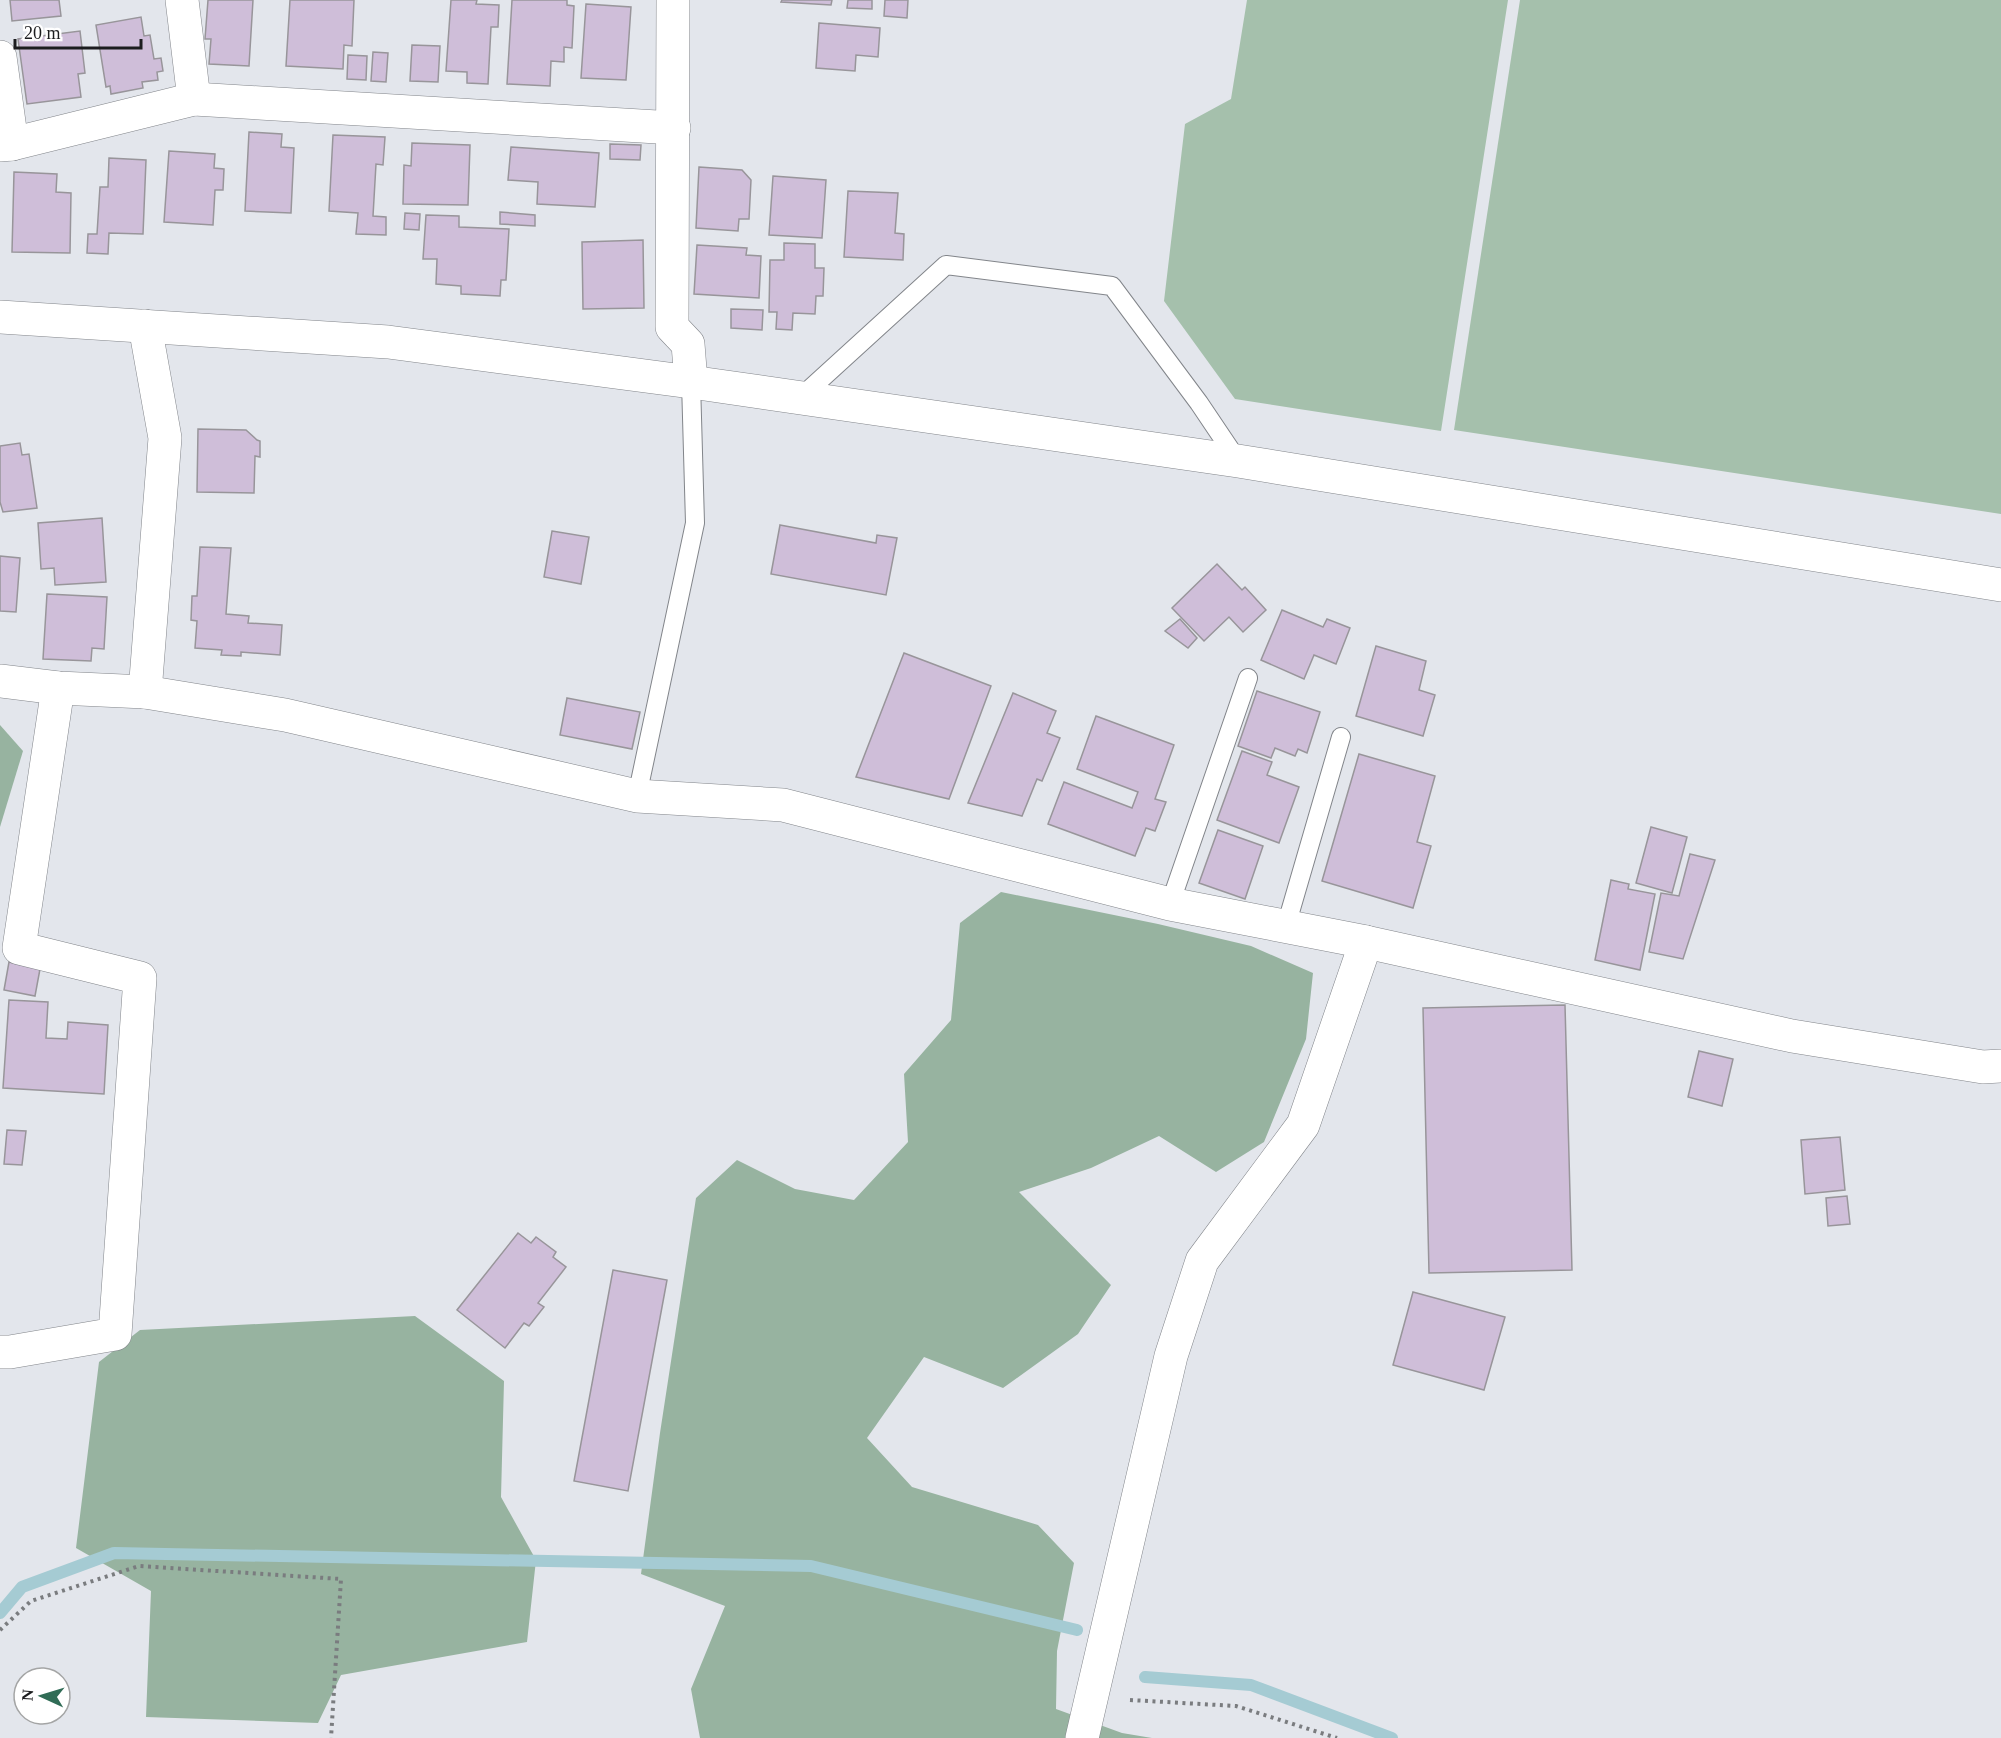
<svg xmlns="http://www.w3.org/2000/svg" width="2001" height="1738" viewBox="0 0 2001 1738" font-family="'Times New Roman',serif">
<rect width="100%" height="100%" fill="#e3e6ec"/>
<g fill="#a5c0ac">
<polygon points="1247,0 1508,0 1441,431 1235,399 1164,301 1185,124 1231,99"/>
<polygon points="1520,0 2001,0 2001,514 1454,430"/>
</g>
<g fill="#97b3a0">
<polygon points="0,725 23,751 0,827"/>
<polygon points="1001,892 1158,924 1251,946 1313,973 1306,1039 1264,1142 1216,1172 1159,1136 1091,1168 1019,1192 1111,1285 1078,1334 1003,1388 924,1357 867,1438 912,1487 1038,1525 1074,1563 1057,1651 1056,1709 1122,1733 1152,1738 700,1738 691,1689 725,1606 641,1574 660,1433 696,1198 737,1160 795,1189 854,1200 908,1142 904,1074 951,1020 960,923"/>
<polygon points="415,1316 504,1381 501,1497 536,1560 527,1642 341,1675 318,1723 146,1717 151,1591 76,1548 99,1362 140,1330"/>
</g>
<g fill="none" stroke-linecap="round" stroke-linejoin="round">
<g stroke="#a5cbd3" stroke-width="12">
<polyline points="0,1613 22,1587 114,1553 811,1566 1077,1630"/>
<polyline points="1145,1677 1251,1685 1392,1738"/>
</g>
</g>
<g fill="#cfbed9" stroke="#98959a" stroke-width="1.5">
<polygon points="10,0 59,0 61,16 12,21"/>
<polygon points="208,0 253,0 249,66 209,64 211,39 205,39"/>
<polygon points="290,0 354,0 352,46 344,45 343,69 286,66"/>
<polygon points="451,0 477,0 476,4 499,5 498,27 491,27 488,84 467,83 467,72 446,71"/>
<polygon points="512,0 567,0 567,5 574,6 572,48 564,47 564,62 551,61 550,86 507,84"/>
<polygon points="782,0 832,0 831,5 781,2"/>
<polygon points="848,0 872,0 872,9 847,8"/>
<polygon points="885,0 908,0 907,18 884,16"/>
<polygon points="586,4 631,7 626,80 581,78"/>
<polygon points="141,17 144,36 150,35 154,59 161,58 163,71 157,72 158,80 142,82 143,88 111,94 110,86 106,87 96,25"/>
<polygon points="819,23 880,28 878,57 856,55 855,71 816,68"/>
<polygon points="80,31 85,73 78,74 81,97 27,104 18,39"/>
<polygon points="412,45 440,46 438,82 410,81"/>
<polygon points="373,52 388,53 386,82 371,81"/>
<polygon points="348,55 367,56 366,80 347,79"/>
<polygon points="249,132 282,134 281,147 294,148 291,213 245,211"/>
<polygon points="333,135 385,137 383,165 376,164 373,216 386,217 386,235 356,234 358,213 329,211"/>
<polygon points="412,143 470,145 468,205 403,204 404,165 411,166"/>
<polygon points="610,144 641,145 640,160 610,159"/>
<polygon points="511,147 599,153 595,207 537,204 538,182 508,180"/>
<polygon points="169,151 215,154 214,168 224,169 223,190 215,190 213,225 164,222"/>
<polygon points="109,158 146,160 143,234 109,233 108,254 87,253 88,234 97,234 100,187 108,187"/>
<polygon points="699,167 742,170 751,180 749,219 739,219 738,231 696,228"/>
<polygon points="14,172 57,174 56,192 71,193 70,253 12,252"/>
<polygon points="773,176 826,180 822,238 769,235"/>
<polygon points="848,191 898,193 895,233 904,234 903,260 844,257"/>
<polygon points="500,212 535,215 535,226 500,224"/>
<polygon points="405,213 420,214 419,230 404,229"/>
<polygon points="426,215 459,216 459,227 509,229 506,280 501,280 500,296 461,294 461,286 436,284 437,259 423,259"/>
<polygon points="643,240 644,308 583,309 582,242"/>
<polygon points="784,243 815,244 815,268 824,268 823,296 816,296 815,314 793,313 792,330 776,329 777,312 769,312 770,260 784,260"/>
<polygon points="697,245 747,248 746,255 761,256 759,298 694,294"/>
<polygon points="731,309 763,310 762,330 731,328"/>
<polygon points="198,429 246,430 257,440 260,441 260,457 255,456 254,493 197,492"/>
<polygon points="20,443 22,455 29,454 37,508 3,512 0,502 0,446"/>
<polygon points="102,518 106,582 55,585 54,568 41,569 38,523"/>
<polygon points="780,525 876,543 877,535 897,538 886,595 771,574"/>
<polygon points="552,531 589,537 581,584 544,577"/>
<polygon points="200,547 231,548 226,614 249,616 248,623 282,625 280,655 241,652 241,656 221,655 222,650 195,648 197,621 191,620 192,596 197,596"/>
<polygon points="0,556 20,558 16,612 0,611"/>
<polygon points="1217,564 1242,590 1245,587 1266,610 1243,632 1229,617 1204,641 1172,608"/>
<polygon points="47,594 107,597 104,649 92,648 91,661 43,659"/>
<polygon points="1282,610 1323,627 1327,619 1350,628 1336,664 1314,655 1304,679 1261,660"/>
<polygon points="1180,619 1197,638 1188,648 1165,631"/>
<polygon points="1376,646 1426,661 1419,690 1435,695 1423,736 1356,716"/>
<polygon points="904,653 991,686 949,799 856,777"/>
<polygon points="1257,691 1320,712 1307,753 1298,749 1295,756 1275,748 1271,758 1238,746"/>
<polygon points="1013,693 1056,711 1047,733 1060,738 1042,781 1037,779 1022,816 968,803"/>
<polygon points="567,698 640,712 632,749 560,735"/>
<polygon points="1096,716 1174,745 1155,799 1166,802 1155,831 1146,828 1135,856 1048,824 1064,782 1132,808 1138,792 1077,769"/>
<polygon points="1242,751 1272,762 1267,775 1299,787 1279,843 1217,820"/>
<polygon points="1359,754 1435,776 1417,842 1431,846 1413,908 1322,881"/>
<polygon points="1651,827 1687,837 1672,893 1636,883"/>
<polygon points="1218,830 1263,846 1245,899 1199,883"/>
<polygon points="1690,854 1715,860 1683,959 1649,952 1661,893 1679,896"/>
<polygon points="1611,880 1629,884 1628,889 1655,894 1640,970 1595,960"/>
<polygon points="9,962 40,969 35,996 4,990"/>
<polygon points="9,1000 48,1002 46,1038 67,1039 68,1022 108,1025 104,1094 3,1088"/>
<polygon points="1565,1005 1572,1270 1429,1273 1423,1008"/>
<polygon points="1699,1051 1733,1059 1722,1106 1688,1097"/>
<polygon points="7,1130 26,1131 22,1165 4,1164"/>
<polygon points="1840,1137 1845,1190 1805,1194 1801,1140"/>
<polygon points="1847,1196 1850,1224 1828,1226 1826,1198"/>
<polygon points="518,1233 531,1243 536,1237 556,1252 553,1257 566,1267 538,1303 544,1307 529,1326 524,1323 505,1348 457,1310"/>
<polygon points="613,1270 667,1280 628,1491 574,1481"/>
<polygon points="1413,1292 1505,1317 1484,1390 1393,1365"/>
</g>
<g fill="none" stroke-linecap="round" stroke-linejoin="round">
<defs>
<g id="lane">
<polyline points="799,399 946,265 1112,286 1199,403 1238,461"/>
<polyline points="637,796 695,523 691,382"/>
<polyline points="1170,904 1248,678"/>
<polyline points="1286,926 1341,737"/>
</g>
<g id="street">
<polyline points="182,0 194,99"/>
<polyline points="673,0 672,327 688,344 691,382"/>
<polyline points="0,57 12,144"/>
<polyline points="0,145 12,144 194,99 674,128"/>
<polyline points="0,681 58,688 145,692 285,715 637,796 783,805 1170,904 1366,942 1792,1036 1983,1067 2001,1066"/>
<polyline points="145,692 165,438 145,326"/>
<polyline points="0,1352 10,1352 115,1334 140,978 19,948 58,688"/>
<polyline points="1082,1738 1171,1356 1202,1261 1303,1125 1366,942"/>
</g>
<polyline id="secondary" points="0,317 388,342 691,382 1238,461 2001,585"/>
</defs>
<use href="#lane" stroke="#82858a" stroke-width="20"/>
<use href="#street" stroke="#82858a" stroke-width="34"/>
<use href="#secondary" stroke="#82858a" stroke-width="34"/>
<g stroke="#7a7c7f" stroke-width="4" stroke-dasharray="3 4.5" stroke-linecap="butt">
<polyline points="0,1630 31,1601 139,1566 341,1579 331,1738"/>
<polyline points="1130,1700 1236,1706 1337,1738"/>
</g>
<use href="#lane" stroke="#fff" stroke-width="18"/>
<use href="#street" stroke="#fff" stroke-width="33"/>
<use href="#secondary" stroke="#fff" stroke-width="33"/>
</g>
<g transform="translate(42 1696) rotate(274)"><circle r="28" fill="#ffffff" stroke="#a4a5a5" stroke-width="1.5"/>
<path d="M0-4.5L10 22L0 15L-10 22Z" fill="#306c56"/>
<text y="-9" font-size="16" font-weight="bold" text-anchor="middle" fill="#1c1d1f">N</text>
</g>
<path d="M15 39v9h126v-9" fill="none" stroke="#1c1d1f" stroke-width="3"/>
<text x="24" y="39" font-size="18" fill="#1c1d1f" stroke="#ffffff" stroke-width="4.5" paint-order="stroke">20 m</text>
</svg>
